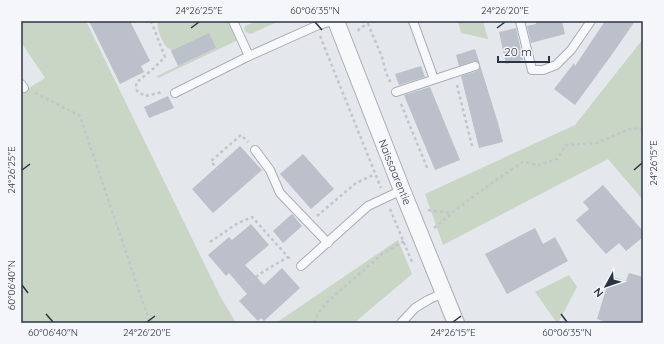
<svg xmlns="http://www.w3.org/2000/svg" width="664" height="344" viewBox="0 0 664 344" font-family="Quicksand,sans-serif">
<rect width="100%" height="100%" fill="#e4e7ec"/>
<g fill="#c9d6c5">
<polygon points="21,21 86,21 220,296 236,323 21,323 21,93 45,78 21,42"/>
<path d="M158 21H228L238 40 158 78 157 76 216 48 171 51 170 48 169 49C163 45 156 28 158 21Z"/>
<path d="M257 21H279L251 34C247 33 242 31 245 26Z"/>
<polygon points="458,21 483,21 488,39 461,33"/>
<polygon points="643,39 643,200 608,159 443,245 425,194 575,125"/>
<polygon points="398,240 412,274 354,323 276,323"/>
<polygon points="569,275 577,287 558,323 557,323 535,292"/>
</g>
<g fill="#bbc0ca">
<polygon points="89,21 130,21 150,61 141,66 144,72 120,84"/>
<polygon points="536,21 562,21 565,34 531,43 527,26 536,24"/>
<polygon points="605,21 635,21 613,53 575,105 554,89 574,63 575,66"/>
<polygon points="516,28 523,60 506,64 499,32"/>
<polygon points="209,33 216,48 178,66 171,51"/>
<polygon points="475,49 480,64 476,61 474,61 459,66 456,55"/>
<polygon points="480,65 498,123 503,142 479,148 461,76 477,71 479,69"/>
<polygon points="421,66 425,77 399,85 395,74"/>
<polygon points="430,87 460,160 435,170 404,95"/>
<polygon points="168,96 174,108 149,118 144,107"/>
<polygon points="240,146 262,170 213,213 192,189"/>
<polygon points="303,154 334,189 311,209 280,174"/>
<polygon points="603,185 643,231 643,237 626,251 619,243 606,254 576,220 589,209 583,202"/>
<polygon points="292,214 302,226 283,243 273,231"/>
<polygon points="251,224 269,245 245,265 264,285 282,268 300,288 264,321 261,318 258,321 239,301 247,294 229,273 226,276 208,255 229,237 232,240"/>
<polygon points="535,228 543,244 555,237 568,261 507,294 485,254"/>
<polygon points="629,273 643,277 643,317 641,323 608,323 597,319 610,276 626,281"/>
</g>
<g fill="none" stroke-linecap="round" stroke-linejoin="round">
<defs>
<g id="service">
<polyline points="233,21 249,56"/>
<polyline points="413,21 434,79"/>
<polyline points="520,21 532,70 543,70 556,65 571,50 591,21"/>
<polyline points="21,84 24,88"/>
<polyline points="396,92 475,66"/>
<polyline points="175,93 249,56 316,26 332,21"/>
<polyline points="255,150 270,170 280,193 328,243"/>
<polyline points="301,266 368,206 402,190"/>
<polyline points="401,323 415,308 428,300 443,293"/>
</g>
<polyline id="minor" points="336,21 402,190 456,323"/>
</defs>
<use href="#service" stroke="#a9aeb7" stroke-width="10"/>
<use href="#minor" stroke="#a9aeb7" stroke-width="18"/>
<g stroke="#c2c5cb" stroke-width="2.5" stroke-dasharray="3 3" stroke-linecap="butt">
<polyline points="151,21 165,57 154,68 136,83 137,91 145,96 163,92"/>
<polyline points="358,31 360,28 368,24 382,57 386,73 391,83"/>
<polyline points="320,36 381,188"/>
<polyline points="457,85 472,146"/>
<polyline points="35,93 80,116 150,323"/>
<polyline points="401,104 428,170"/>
<polyline points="218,170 211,161 241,135 248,142"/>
<polyline points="390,209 412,262"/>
<polyline points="428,210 451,213"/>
<polyline points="317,216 356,183 375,174"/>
<path d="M434 228C462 204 492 182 523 162L538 165 557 159 566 145 597 143 632 128 643 130"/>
<polyline points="210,242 238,223 252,217 288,257 292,260"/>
<polyline points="241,287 266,270 288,257"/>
<polyline points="314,323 316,317 326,303 382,254 406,240"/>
</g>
<use href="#service" stroke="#f7f8fa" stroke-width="8"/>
<use href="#minor" stroke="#f7f8fa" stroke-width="16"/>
</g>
<path fill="none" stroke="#2b3445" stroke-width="1.5" d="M315 22 322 30M191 28 199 22M497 28 505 22M22 170 30 164M634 170 642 163M22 285 28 293M46 314 53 322M561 314 567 322M147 322 155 316M453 322 461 316"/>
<g text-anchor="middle" stroke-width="3" stroke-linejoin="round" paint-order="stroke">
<g font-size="11" fill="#2b3445" stroke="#f4f6f9">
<text transform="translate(395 172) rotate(68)" y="4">Naissaarentie</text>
</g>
</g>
<rect width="664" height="344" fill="none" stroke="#f4f6f9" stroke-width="44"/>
<g transform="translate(606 286) rotate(230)" stroke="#f4f6f9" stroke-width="3" paint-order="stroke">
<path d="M0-3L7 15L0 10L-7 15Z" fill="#2b3445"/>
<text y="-6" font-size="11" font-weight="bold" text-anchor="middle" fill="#2b3445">N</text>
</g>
<path d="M498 56v6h51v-6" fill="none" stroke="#2b3445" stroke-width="2"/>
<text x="504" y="56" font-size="12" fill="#2b3445" stroke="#f4f6f9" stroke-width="3" paint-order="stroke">20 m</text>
<rect x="22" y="22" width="620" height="300" fill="none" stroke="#2b3445" stroke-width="1.5"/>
<g font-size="10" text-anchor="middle" fill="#2b3445">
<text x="199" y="14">24°26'25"E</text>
<text x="315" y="14">60°06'35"N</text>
<text x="505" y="14">24°26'20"E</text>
<text transform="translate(653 163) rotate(-90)" y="4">24°26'15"E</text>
<text transform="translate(11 170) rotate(-90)" y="4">24°26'25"E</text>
<text transform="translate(11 285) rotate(-90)" y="4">60°06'40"N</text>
<text x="53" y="336">60°06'40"N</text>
<text x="147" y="336">24°26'20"E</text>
<text x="453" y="336">24°26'15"E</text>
<text x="567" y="336">60°06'35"N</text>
</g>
</svg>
